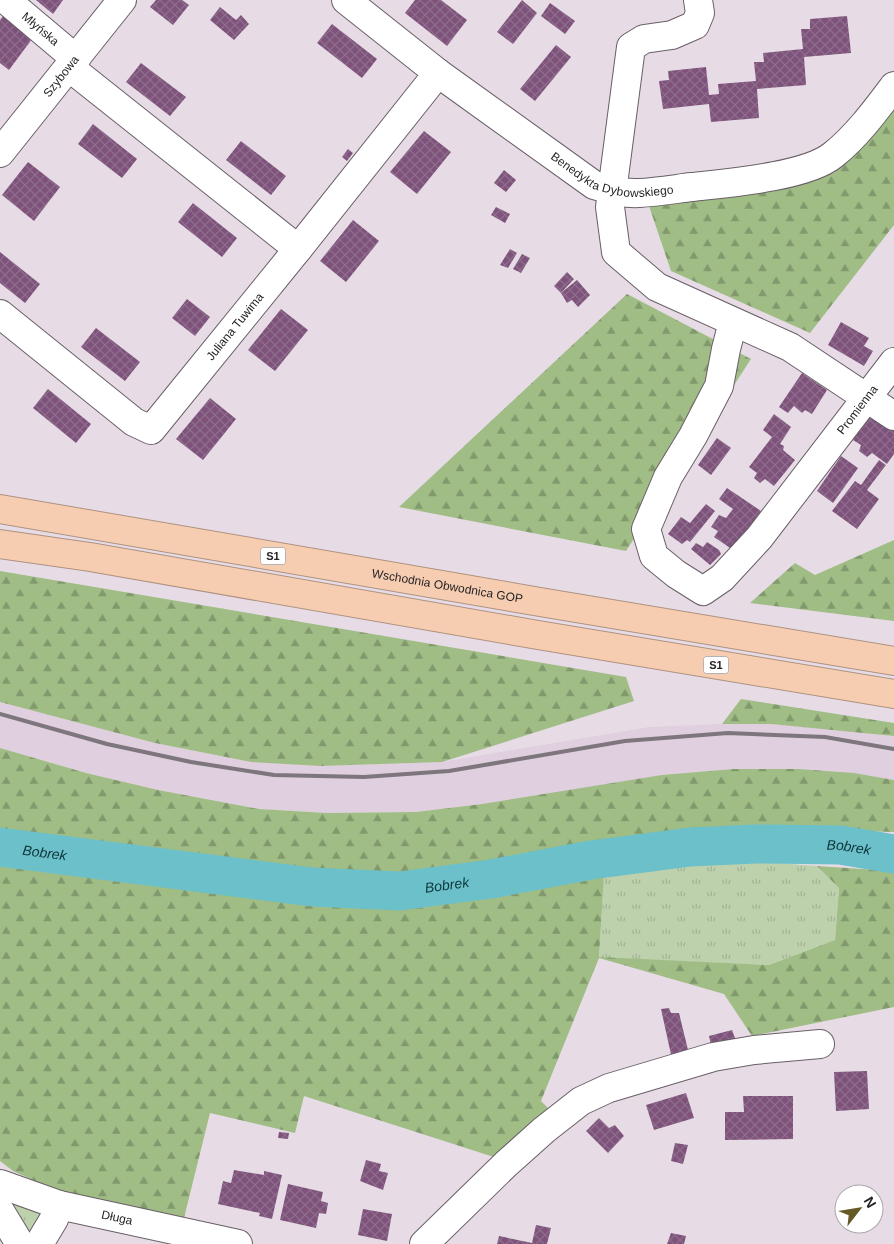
<svg xmlns="http://www.w3.org/2000/svg" width="894" height="1244" viewBox="0 0 894 1244" font-family="Arial,sans-serif">
<defs>
<pattern id="grass-tufts" width="24" height="20" patternUnits="userSpaceOnUse" patternTransform="scale(1.25)"><rect width="24" height="20" fill="#bed1ad"/><path d="M3 7l-1-3M5 7V3M7 7l1-3M15 17l-1-3M17 17v-4M19 17l1-3" fill="none" stroke="#a3b395"/></pattern>
<pattern id="forest-firs" width="22" height="20" patternUnits="userSpaceOnUse" patternTransform="scale(1.25)"><rect width="22" height="20" fill="#a0bd85"/><path d="M5 1l3.5 6h-7zM16 11l3.5 6h-7z" fill="#82996d"/></pattern>
<pattern id="building-cross-hatch" width="8" height="8" patternUnits="userSpaceOnUse" patternTransform="scale(1.25)"><rect width="8" height="8" fill="#7e527b"/><path d="M0 0l8 8M0 8l8-8" fill="none" stroke="#8e6d8c"/></pattern>
</defs>
<rect width="100%" height="100%" fill="#e7dce6"/>
<polygon fill="#e0cfde" points="0,702 155,743 251,762 320,766 442,762 649,727 722,724 771,724 820,727 894,736 894,780 854,773 482,804 416,812 327,813 259,809 158,790 86,773 0,748"/>
<g fill="url(#grass-tufts)">
<polygon points="750,861 817,866 839,887 835,940 769,965 599,958 604,875 691,862"/>
<polygon points="15,1204 46,1214 29,1237 10,1207"/>
</g>
<g fill="url(#forest-firs)">
<polygon points="894,93 894,225 810,333 671,271 649,206 834,173"/>
<polygon points="627,294 751,359 626,551 399,507"/>
<polygon points="894,540 894,621 750,603 795,563 815,575"/>
<polygon points="0,571 626,677 634,701 442,762 321,766 251,762 155,743 0,702"/>
<polygon points="741,699 894,723 894,736 771,724 722,724"/>
<polygon points="0,748 86,773 158,790 259,809 327,813 416,812 482,804 662,775 734,769 798,769 854,773 894,780 894,832 711,827 606,843 599,957 769,965 835,940 839,888 817,866 894,871 894,1007 752,1036 724,994 599,958 541,1101 551,1111 500,1159 304,1096 295,1133 210,1113 184,1218 53,1189 13,1171 0,1161"/>
</g>
<g fill="none" stroke-linecap="round" stroke-linejoin="round">
<path stroke="#6cc0ca" stroke-width="39" id="s1" d="M0 847 312 887 400 891 491 879 591 860 690 847 756 844 840 845 894 854"/>
</g>
<g fill="url(#building-cross-hatch)">
<polygon points="36,0 63,0 53,14"/>
<polygon points="156,0 182,0 189,5 173,25 150,7"/>
<polygon points="415,0 441,0 467,20 447,46 405,13"/>
<polygon points="522,0 537,13 513,44 497,32"/>
<polygon points="550,3 575,21 565,34 541,16"/>
<polygon points="220,7 236,20 241,15 249,24 234,40 210,20"/>
<polygon points="3,16 32,39 9,70 0,63 0,20"/>
<polygon points="847,16 851,53 804,57 806,85 757,89 759,118 711,122 709,104 663,109 659,81 669,80 668,71 706,67 709,95 719,94 718,84 756,81 754,62 764,62 763,53 803,49 801,29 810,29 810,19"/>
<polygon points="332,24 377,59 362,78 317,43"/>
<polygon points="556,45 571,57 535,101 520,89"/>
<polygon points="141,63 186,97 170,116 126,82"/>
<polygon points="93,124 137,159 122,178 78,144"/>
<polygon points="424,131 451,152 417,194 390,172"/>
<polygon points="241,141 286,176 271,195 226,160"/>
<polygon points="348,149 353,153 347,161 342,157"/>
<polygon points="28,162 60,187 34,221 2,195"/>
<polygon points="504,170 516,180 506,192 494,183"/>
<polygon points="193,203 237,238 222,257 178,222"/>
<polygon points="496,207 510,214 505,223 491,215"/>
<polygon points="353,220 379,241 346,282 320,261"/>
<polygon points="510,249 517,253 508,268 500,265"/>
<polygon points="0,252 40,284 25,303 0,283"/>
<polygon points="522,254 530,258 521,273 513,269"/>
<polygon points="567,272 574,279 561,293 554,286"/>
<polygon points="577,280 590,295 578,307 572,300 567,303 561,293"/>
<polygon points="187,299 210,317 195,336 172,318"/>
<polygon points="281,309 308,330 275,371 248,350"/>
<polygon points="841,322 869,338 864,346 873,351 864,366 828,345"/>
<polygon points="96,328 140,362 125,381 81,347"/>
<polygon points="802,373 827,390 812,414 805,410 802,413 794,406 788,413 779,407"/>
<polygon points="48,389 91,424 76,443 33,408"/>
<polygon points="210,398 236,419 203,460 176,439"/>
<polygon points="872,412 894,428 894,454 887,464 872,453 867,457 859,451 861,445 853,440"/>
<polygon points="774,414 791,427 780,444 784,446 783,450 795,460 774,486 765,479 760,483 754,478 757,473 749,467 772,437 763,430"/>
<polygon points="717,438 731,448 711,475 698,465"/>
<polygon points="841,456 858,468 833,503 817,491"/>
<polygon points="879,460 886,465 867,490 879,499 857,529 832,511 855,481 861,485"/>
<polygon points="727,488 761,511 733,550 714,537 718,531 711,527 719,515 726,518 733,509 719,499"/>
<polygon points="706,504 715,511 690,542 687,540 682,544 668,534 681,517 690,523"/>
<polygon points="707,542 719,550 721,554 710,565 691,549 696,543 703,547"/>
<polygon points="669,1008 671,1013 679,1013 689,1054 672,1059 661,1009"/>
<polygon points="732,1030 737,1043 712,1050 709,1036"/>
<polygon points="867,1071 869,1109 836,1111 834,1072"/>
<polygon points="686,1093 694,1118 654,1130 646,1105"/>
<polygon points="743,1096 793,1096 793,1139 725,1140 725,1112 744,1112"/>
<polygon points="599,1118 609,1128 615,1125 624,1136 608,1153 586,1131"/>
<polygon points="279,1132 289,1133 288,1139 278,1138"/>
<polygon points="675,1143 688,1145 683,1164 671,1161"/>
<polygon points="366,1160 381,1164 379,1171 388,1173 383,1190 360,1181"/>
<polygon points="234,1170 264,1175 264,1171 282,1175 272,1219 259,1216 260,1213 218,1204 223,1181 231,1183"/>
<polygon points="288,1184 323,1192 321,1201 328,1203 326,1214 319,1213 316,1228 280,1220"/>
<polygon points="363,1209 392,1214 387,1241 358,1235"/>
<polygon points="536,1225 551,1228 547,1244 497,1244 499,1236 532,1243"/>
<polygon points="671,1233 686,1236 684,1244 667,1244"/>
</g>
<g fill="none" stroke-linecap="round" stroke-linejoin="round">
<defs>
<g id="minor">
<path id="s2" d="M6 0 76 59"/>
<path id="s3" d="M346 0 438 73 594 185C608 189 624 194 639 193 657 192 675 189 692 187 727 183 806 177 833 155 856 137 876 110 894 86"/>
<polyline points="698,0 700,13 695,25 672,35 644,39 631,47 610,207 616,252 657,287 790,347 894,416"/>
<polyline points="69,67 298,249"/>
<path id="s4" d="M0 153 122 0"/>
<path id="s5" d="M0 314 134 422 151 430 298 249 438 73"/>
<path id="s6" d="M733 322 726 349 719 386 693 436 668 477 646 529 654 556 676 574 703 591 722 578 759 538 894 362"/>
<path id="s7" d="M0 1184 59 1205 238 1244"/>
<polyline points="0,1211 20,1244"/>
<polyline points="39,1244 54,1219 59,1205"/>
<polyline points="424,1244 506,1164 544,1130 581,1101 609,1088 713,1057 754,1050 820,1044"/>
</g>
<g id="highway">
<path id="s8" d="M0 509 546 603 894 661"/>
<polyline points="0,544 90,557 538,635 894,694"/>
</g>
</defs>
<use href="#minor" stroke="#695f68" stroke-width="30"/>
<use href="#highway" stroke="#ae9280" stroke-width="30"/>
<use href="#minor" stroke="#fff" stroke-width="28"/>
<use href="#highway" stroke="#f6cdb0" stroke-width="28"/>
<polyline stroke="#7d767d" stroke-width="4" points="0,714 107,744 191,762 274,775 364,777 449,771 625,741 728,733 825,737 894,749"/>
</g>
<g text-anchor="middle" stroke-width="5" stroke-linejoin="round" paint-order="stroke">
<g fill="#fff" stroke="#686568" stroke-width="1">
<rect x="260.5" y="547.5" width="25" height="17" rx="4"/>
<rect x="703.5" y="656.5" width="25" height="17" rx="4"/>
</g>
<g font-size="11" font-weight="bold" fill="#272327">
<text x="273" y="560">S1</text>
<text x="716" y="669">S1</text>
</g>
<g font-size="12" fill="#272327" stroke="#fff">
<text dy="4" stroke="none"><textPath href="#s2" startOffset="45">Młyńska</textPath></text>
<text dy="4" stroke="none"><textPath href="#s4" startOffset="98">Szybowa</textPath></text>
<text dy="4" stroke="none"><textPath href="#s3" startOffset="324">Benedykta Dybowskiego</textPath></text>
<text dy="4" stroke="none"><textPath href="#s5" startOffset="324">Juliana Tuwima</textPath></text>
<text dy="4" stroke="none"><textPath href="#s6" startOffset="554">Promienna</textPath></text>
<text dy="4" stroke="none"><textPath href="#s8" startOffset="454">Wschodnia Obwodnica GOP</textPath></text>
<text dy="4" stroke="none"><textPath href="#s7" startOffset="122">Długa</textPath></text>
</g>
<g font-size="14" font-style="italic" fill="#0c363a" stroke="#fff">
<text dy="5" stroke="none"><textPath href="#s1" startOffset="855">Bobrek</textPath></text>
<text dy="5" stroke="none"><textPath href="#s1" startOffset="45">Bobrek</textPath></text>
<text dy="5" stroke="none"><textPath href="#s1" startOffset="450">Bobrek</textPath></text>
</g>
</g>
<g transform="translate(859 1209) rotate(59)"><circle r="24" fill="#ffffff" stroke="#a9a7a9"/>
<path d="M0-4L9 19L0 12L-9 19Z" fill="#655926"/>
<text y="-8" font-size="14" font-weight="bold" text-anchor="middle" fill="#272327">N</text>
</g>
</svg>
